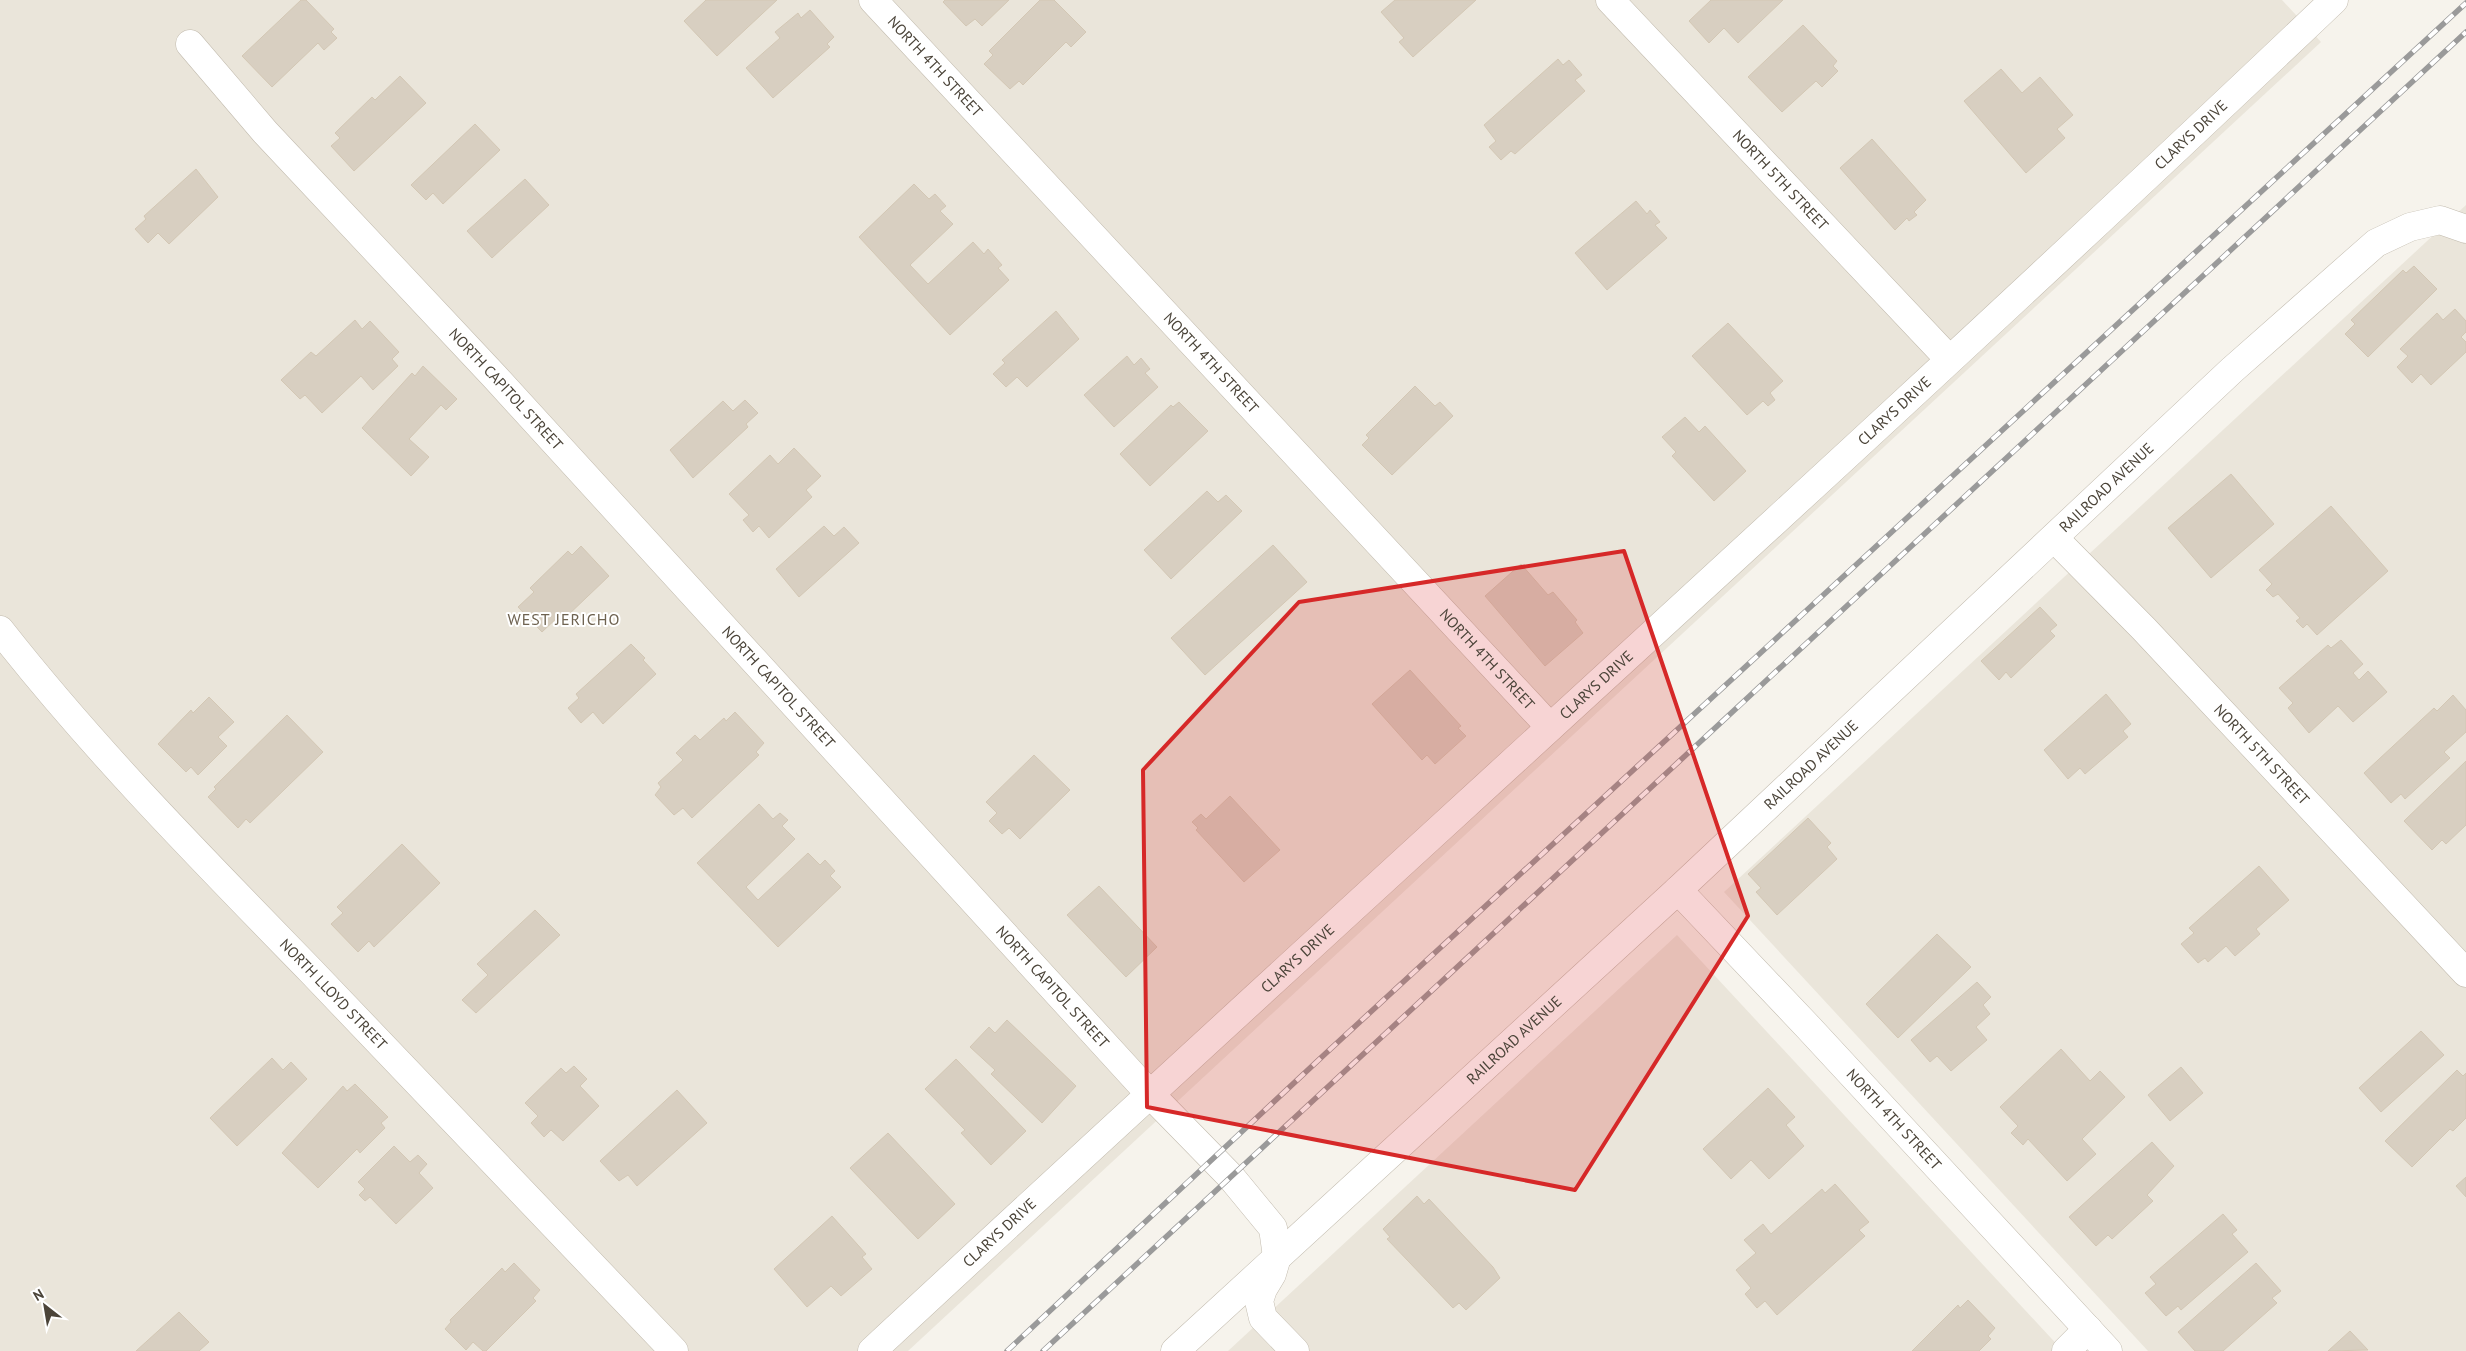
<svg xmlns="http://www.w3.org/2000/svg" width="2466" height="1351" viewBox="0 0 2466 1351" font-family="'PT Sans',sans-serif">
<rect width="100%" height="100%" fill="#f6f3ec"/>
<g fill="#eae5da">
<polygon points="0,0 2282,0 2321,42 908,1351 0,1351"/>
<polygon points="2466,205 2466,1351 2148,1351 1724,892"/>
<polygon points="1677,935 2063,1351 1228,1351"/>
</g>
<g fill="#d8cfc1" stroke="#d3c7b4">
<polygon points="301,0 306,0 334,29 331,32 337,38 324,50 318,43 272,87 242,56"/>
<polygon points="706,0 777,0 717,56 684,21"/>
<polygon points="945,0 1009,0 982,26 975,19 966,26 943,2"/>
<polygon points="1040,0 1054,0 1086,32 1071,47 1066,42 1023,85 1019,81 1010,89 984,64 993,55 989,51"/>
<polygon points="1395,0 1476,0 1413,57 1399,42 1404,38 1381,12"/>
<polygon points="1711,0 1783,0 1738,43 1724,28 1709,43 1689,21"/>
<polygon points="810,10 834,37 827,44 830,47 773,98 746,68 780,38 775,32 798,13 801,18"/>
<polygon points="1803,25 1837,61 1833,66 1838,71 1822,87 1816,81 1782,112 1748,77"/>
<polygon points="1558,59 1563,65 1569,60 1582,75 1575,80 1585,91 1515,154 1511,151 1501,160 1489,147 1496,141 1484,125"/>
<polygon points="2001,69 2022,93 2040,77 2073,115 2057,129 2065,138 2026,173 1964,101"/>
<polygon points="400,76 426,103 354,171 331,146 340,138 335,133 372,97 375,100"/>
<polygon points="475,124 500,150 443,204 433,193 426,200 411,185"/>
<polygon points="1872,139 1926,200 1914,212 1917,215 1909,221 1907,218 1895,230 1840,168"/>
<polygon points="196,169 218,197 169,244 158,233 148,243 135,229 146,219 144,216"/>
<polygon points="525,179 549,205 492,258 467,231"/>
<polygon points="914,184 929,199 935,194 946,206 940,211 953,224 910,265 928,284 973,242 984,254 988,249 1002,265 998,268 1009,280 950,335 859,237"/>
<polygon points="1636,201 1647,214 1650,210 1660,222 1655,225 1667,238 1607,290 1575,253"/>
<polygon points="2414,266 2437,289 2368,357 2345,334 2355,324 2351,320 2403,270 2406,273"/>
<polygon points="2455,309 2466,321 2466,332 2461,337 2466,342 2466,352 2431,385 2421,374 2412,383 2397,367 2408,356 2400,349 2437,313 2443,320"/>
<polygon points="1056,311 1079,339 1027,387 1017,377 1006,387 993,374 1005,363 1002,360"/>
<polygon points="355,320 362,329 370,321 399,352 392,359 398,366 373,390 361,376 322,413 305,395 300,399 281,380 311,352 316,356"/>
<polygon points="1728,323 1783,381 1770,393 1775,400 1768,406 1763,401 1747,415 1692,356"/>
<polygon points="1127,356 1134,365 1141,358 1150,369 1145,373 1158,387 1114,427 1084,395"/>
<polygon points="423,366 457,399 446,410 441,405 409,439 429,457 411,476 362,428 412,373 415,376"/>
<polygon points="1415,386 1435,406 1440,402 1453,416 1392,475 1362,445 1369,438 1366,435"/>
<polygon points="745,400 758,413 746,424 748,427 693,478 670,450 723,401 733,411"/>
<polygon points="1179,402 1208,431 1150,486 1120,454 1171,405 1173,407"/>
<polygon points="1685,417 1699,432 1705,426 1746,471 1714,501 1672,456 1676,452 1662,437"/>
<polygon points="794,448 821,476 806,490 812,497 769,538 759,526 753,532 743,520 749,515 729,494 770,455 778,464"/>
<polygon points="2231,474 2274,524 2211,578 2168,528"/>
<polygon points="1207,491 1218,502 1226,495 1242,511 1171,579 1144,550"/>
<polygon points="2331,506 2388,571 2317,635 2307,624 2303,628 2296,621 2300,618 2278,594 2273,597 2266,590 2272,584 2259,570"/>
<polygon points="824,526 834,536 844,527 859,543 799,597 776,569"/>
<polygon points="1273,545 1307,582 1205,675 1171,638"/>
<polygon points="581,546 609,576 565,618 561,614 542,632 518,607 534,592 530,588 568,551 572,555"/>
<polygon points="1521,564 1548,595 1553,592 1577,620 1575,622 1583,633 1545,666 1485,596"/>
<polygon points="2040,607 2057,625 2050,631 2055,636 2011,678 2006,672 1999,680 1981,661"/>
<polygon points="2341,640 2363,664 2353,673 2359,680 2368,671 2387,692 2353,722 2338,706 2309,733 2288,708 2293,703 2279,688 2328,645 2331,648"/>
<polygon points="631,644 645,658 643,660 656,674 603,724 593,712 581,723 568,708 579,698 576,694"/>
<polygon points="1410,670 1461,726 1458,728 1466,736 1435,764 1427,755 1422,760 1372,704"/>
<polygon points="2106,694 2131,724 2123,731 2128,737 2085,774 2080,768 2068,779 2044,750"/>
<polygon points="2453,695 2466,710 2466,732 2444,752 2450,758 2405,799 2401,794 2391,803 2364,773 2434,708 2437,711"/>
<polygon points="209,697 234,722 218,737 227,746 198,775 191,767 186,772 158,744 191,710 193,713"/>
<polygon points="735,712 764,743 756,752 759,755 692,818 683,808 674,815 655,795 661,787 658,783 683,760 676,753 695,735 700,740 724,718 726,721"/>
<polygon points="287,715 323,752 250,823 246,819 238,828 208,797 216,789 214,787"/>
<polygon points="1034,755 1070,790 1020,839 1009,828 1002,834 989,821 997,813 986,802"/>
<polygon points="2466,761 2466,825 2446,844 2442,840 2432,850 2404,821"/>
<polygon points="1230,796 1280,850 1244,882 1196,830 1198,828 1192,822 1201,814 1206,819"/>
<polygon points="759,804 773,819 780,813 788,820 782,826 795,839 746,887 758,900 808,853 820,865 825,860 835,871 830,876 841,887 778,947 697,863"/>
<polygon points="1808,818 1831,843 1827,847 1837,859 1777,915 1756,892 1761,888 1748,874"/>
<polygon points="402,844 440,883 374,947 369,941 358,952 331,924 343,913 337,907"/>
<polygon points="2259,866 2289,900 2256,929 2260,934 2235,956 2226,946 2208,962 2205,958 2198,963 2181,944 2194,933 2189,928"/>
<polygon points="1099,886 1157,947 1126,977 1067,915"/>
<polygon points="535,910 560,935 476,1013 462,1000 488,975 477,964"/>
<polygon points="1937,934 1971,967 1898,1038 1866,1004"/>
<polygon points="1977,982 1991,997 1983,1005 1990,1014 1976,1027 1987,1040 1951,1071 1937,1056 1930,1062 1911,1040"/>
<polygon points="1007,1020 1076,1086 1042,1123 991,1074 995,1070 970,1047 989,1027 995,1033"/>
<polygon points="2421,1031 2444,1055 2381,1112 2359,1088"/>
<polygon points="2061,1049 2090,1081 2100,1071 2125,1097 2082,1139 2096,1154 2067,1181 2028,1139 2023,1145 2011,1133 2018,1126 2000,1107"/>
<polygon points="272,1058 283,1070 291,1062 307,1079 237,1146 210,1118"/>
<polygon points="956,1059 1026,1131 991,1165 961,1133 965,1130 925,1089"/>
<polygon points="574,1066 587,1079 580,1086 599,1106 563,1141 551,1130 544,1137 531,1123 538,1116 525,1103 561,1068 566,1073"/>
<polygon points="2181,1067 2203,1093 2170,1121 2148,1095"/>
<polygon points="2457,1070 2463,1076 2466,1073 2466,1118 2453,1131 2450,1129 2412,1167 2385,1141"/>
<polygon points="355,1084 388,1117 381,1123 385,1128 360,1153 357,1149 318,1188 282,1153 343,1086 347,1091"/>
<polygon points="1768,1088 1795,1117 1786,1125 1804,1146 1769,1179 1751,1160 1731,1179 1703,1149"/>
<polygon points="677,1090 707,1123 637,1186 628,1175 619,1181 600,1161"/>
<polygon points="888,1133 955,1204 918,1239 850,1168"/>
<polygon points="2152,1142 2174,1166 2147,1195 2153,1201 2112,1239 2108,1235 2096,1246 2069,1217"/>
<polygon points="394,1146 410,1162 418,1155 427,1164 419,1173 433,1188 396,1224 370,1197 365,1201 359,1195 365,1189 358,1182"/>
<polygon points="2466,1177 2466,1197 2456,1186"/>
<polygon points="1835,1184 1869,1222 1859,1230 1865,1236 1777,1315 1765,1301 1757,1308 1745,1294 1751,1288 1736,1270 1756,1253 1744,1240 1763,1224 1771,1234 1822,1189 1825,1193"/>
<polygon points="1417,1196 1424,1204 1429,1199 1493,1267 1500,1278 1466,1310 1459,1303 1453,1308 1387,1239 1390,1237 1383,1229"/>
<polygon points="2223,1214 2237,1230 2232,1234 2248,1252 2181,1310 2178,1306 2166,1316 2145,1293 2156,1284 2150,1277"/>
<polygon points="832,1216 866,1254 862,1257 872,1269 841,1296 831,1286 807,1307 774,1269"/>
<polygon points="514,1263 540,1290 533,1298 536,1301 486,1351 483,1351 473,1342 466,1350 445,1329 451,1322 450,1320 502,1268 505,1272"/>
<polygon points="2256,1263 2281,1291 2272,1298 2277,1303 2223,1351 2195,1351 2178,1332"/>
<polygon points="1968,1300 1995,1328 1988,1336 1991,1339 1979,1351 1912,1351 1958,1305 1960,1308"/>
<polygon points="179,1312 209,1342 199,1351 136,1351"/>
<polygon points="2350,1331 2368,1350 2328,1351"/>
</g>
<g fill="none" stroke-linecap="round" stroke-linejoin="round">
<defs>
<g id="minor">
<path id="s1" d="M873 0 1550 727"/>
<path id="s2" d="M1610 0 1949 359"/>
<path id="s3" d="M190 44 265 132 495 377 1149 1093 1231 1177 1273 1228 1277 1257 1272 1274 1263 1289 1259 1301 1263 1318 1295 1351"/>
<path id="s4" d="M2054 538 2144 629 2466 973"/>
<path id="s5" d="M0 630C95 751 204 861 311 971 432 1097 553 1224 674 1351"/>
<path id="s6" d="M1678 890 1808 1027 2108 1351"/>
<path id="s7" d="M872 1351C1358 899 1853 457 2334 0"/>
<path id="s8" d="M1175 1351 1678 890 2232 370 2376 243 2410 227 2440 220 2466 229"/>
<polyline points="2066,1351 2088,1329"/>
</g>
</defs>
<use href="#minor" stroke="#c2bbae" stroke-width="29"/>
<use href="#minor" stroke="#fff" stroke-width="28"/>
<defs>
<g id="rail">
<polyline points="1007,1351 1325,1054 2466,3"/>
<polyline points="1043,1351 2466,32"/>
</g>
</defs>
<use href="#rail" stroke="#9a9a9a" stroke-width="5.5"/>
<use href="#rail" stroke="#fff" stroke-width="4" stroke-dasharray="11" stroke-linecap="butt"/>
</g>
<path fill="#d62828" fill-opacity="0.2" stroke="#d62828" stroke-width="4" stroke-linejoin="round" d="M1624 551 1748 916 1575 1190 1147 1107 1143 770 1299 602Z"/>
<g text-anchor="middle" stroke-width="4" stroke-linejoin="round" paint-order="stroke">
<g font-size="15" fill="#4b4439" stroke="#fff">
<text dy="5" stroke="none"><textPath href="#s1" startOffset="91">NORTH 4TH STREET</textPath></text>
<text dy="5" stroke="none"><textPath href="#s7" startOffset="1794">CLARYS DRIVE</textPath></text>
<text dy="5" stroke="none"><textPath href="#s2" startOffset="248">NORTH 5TH STREET</textPath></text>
<text dy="5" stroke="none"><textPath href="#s1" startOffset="496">NORTH 4TH STREET</textPath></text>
<text dy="5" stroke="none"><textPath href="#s3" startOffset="468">NORTH CAPITOL STREET</textPath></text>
<text dy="5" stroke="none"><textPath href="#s7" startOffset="1389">CLARYS DRIVE</textPath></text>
<text dy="5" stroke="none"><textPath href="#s8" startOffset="1270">RAILROAD AVENUE</textPath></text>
<text dy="5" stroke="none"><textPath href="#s1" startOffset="901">NORTH 4TH STREET</textPath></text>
<text dy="5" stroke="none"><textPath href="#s7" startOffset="984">CLARYS DRIVE</textPath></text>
<text dy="5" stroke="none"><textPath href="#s3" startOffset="872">NORTH CAPITOL STREET</textPath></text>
<text dy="5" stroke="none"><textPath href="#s4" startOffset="300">NORTH 5TH STREET</textPath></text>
<text dy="5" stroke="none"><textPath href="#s8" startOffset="865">RAILROAD AVENUE</textPath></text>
<text dy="5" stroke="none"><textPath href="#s7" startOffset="579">CLARYS DRIVE</textPath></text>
<text dy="5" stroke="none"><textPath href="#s3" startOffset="1278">NORTH CAPITOL STREET</textPath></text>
<text dy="5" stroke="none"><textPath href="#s5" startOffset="494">NORTH LLOYD STREET</textPath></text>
<text dy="5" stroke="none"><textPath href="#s8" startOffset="460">RAILROAD AVENUE</textPath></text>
<text dy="5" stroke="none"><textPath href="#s6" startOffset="315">NORTH 4TH STREET</textPath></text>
<text dy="5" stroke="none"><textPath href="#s7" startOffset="174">CLARYS DRIVE</textPath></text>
</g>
<g font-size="16" letter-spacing="1" fill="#6e6250" stroke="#fff">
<text x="564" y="625">WEST JERICHO</text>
</g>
</g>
<g transform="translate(45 1306) rotate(329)" stroke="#ffffff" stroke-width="4" paint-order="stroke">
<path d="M0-4L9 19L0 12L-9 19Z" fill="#4b4439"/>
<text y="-8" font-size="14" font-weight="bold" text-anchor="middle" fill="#4b4439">N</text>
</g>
</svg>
